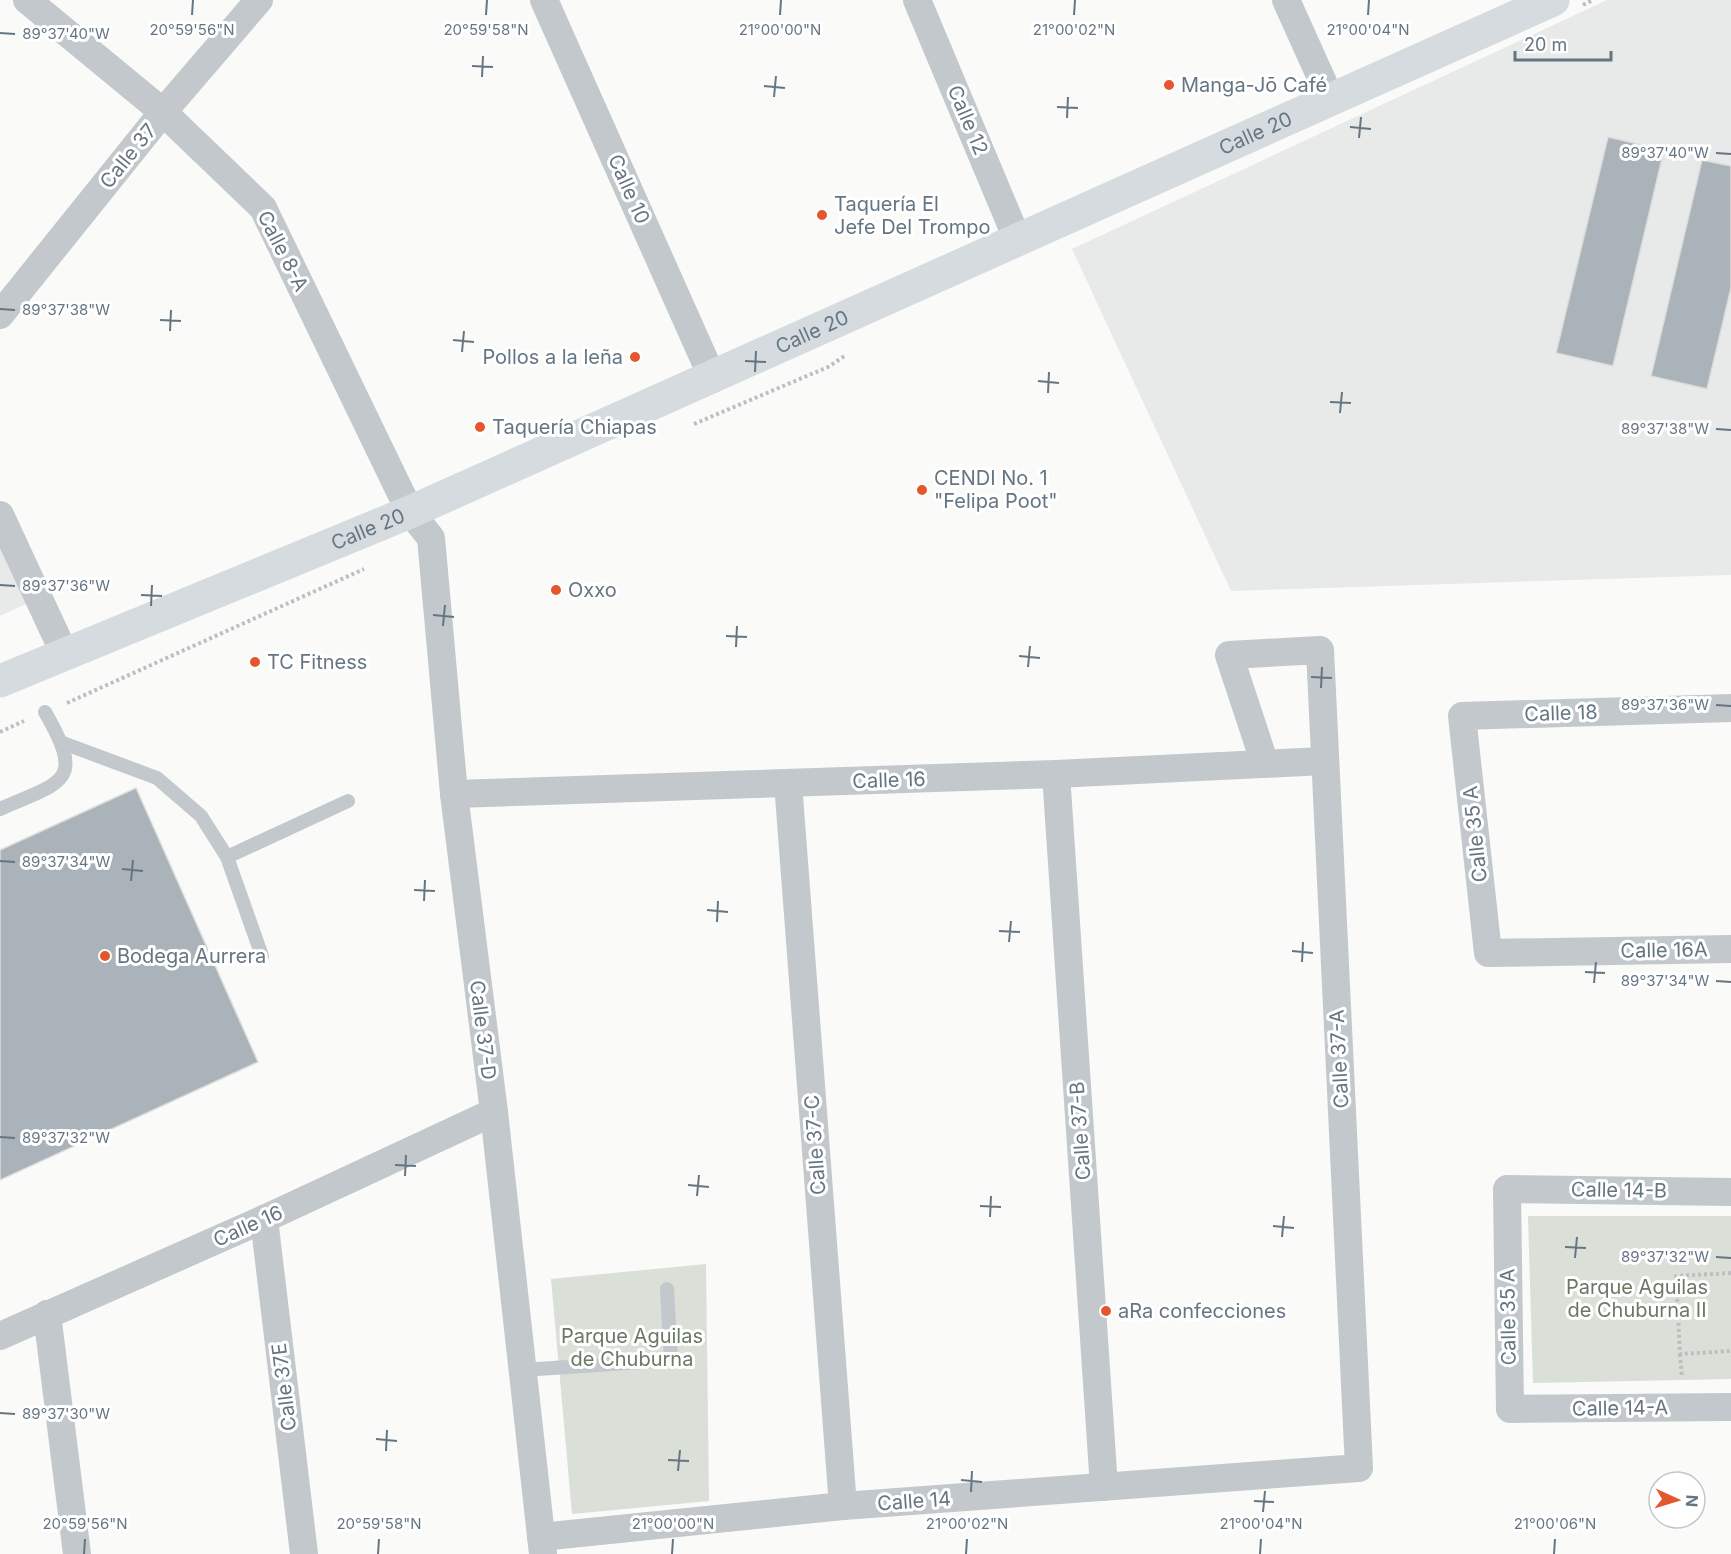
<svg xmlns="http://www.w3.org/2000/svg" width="1731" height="1554" viewBox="0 0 1731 1554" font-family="Inter,sans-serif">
<rect width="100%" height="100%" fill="#fafaf8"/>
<g fill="#e8e9e9">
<polygon points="1607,0 1731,0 1731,575 1231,591 1072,249"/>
<polygon points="0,527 28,603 0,616"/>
</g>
<g fill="#dadfd7">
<polygon points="1528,1216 1731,1216 1731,1379 1533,1383"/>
<polygon points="706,1264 709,1501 572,1514 551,1279"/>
</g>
<g fill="#aab3b9" stroke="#dcdcda" stroke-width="1.5">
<polygon points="1608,137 1664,150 1613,366 1556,353"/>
<polygon points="1702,160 1731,166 1731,288 1707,389 1651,376"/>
<polygon points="136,788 258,1062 0,1180 0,850"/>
</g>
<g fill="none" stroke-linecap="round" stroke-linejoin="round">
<g stroke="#bbbfc2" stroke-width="4" stroke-dasharray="3 3" stroke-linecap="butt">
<polyline points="1583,5 1593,0"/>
<polyline points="694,424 828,367 846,355"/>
<polyline points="67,703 364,569"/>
<polyline points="0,732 24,721"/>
<polyline points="1731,1273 1676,1276 1680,1354 1731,1351"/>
<polyline points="1680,1354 1682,1378"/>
</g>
<g stroke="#c3c8cc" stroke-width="14">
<polyline points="63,743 157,778 201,816 227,857 348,801"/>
<path d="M0 809C63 781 86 783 45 712"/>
<polyline points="227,857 262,956"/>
<polyline points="523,1370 671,1360 667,1289"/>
</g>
<g stroke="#c3c8cc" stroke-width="28">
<polyline points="27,0 163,112 263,208 410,512 431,538 454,794 494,1112 543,1554"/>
<polyline points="544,0 713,379"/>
<polyline points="917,0 1018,241"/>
<polyline points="1286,0 1331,100"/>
<polyline points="0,315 163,112 259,0"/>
<polyline points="0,515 65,655"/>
<polyline points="1731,708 1462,716 1488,953 1731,949"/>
<polyline points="1056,774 1104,1487"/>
<polyline points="788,783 843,1506"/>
<polyline points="454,794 1056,774 1324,761"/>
<polyline points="1731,1192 1507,1189 1510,1409 1731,1407"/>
<polyline points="264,1219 304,1554"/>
<polyline points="47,1314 77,1554"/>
<polyline points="0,1336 264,1219 494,1112"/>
<polyline points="541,1537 843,1506 1359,1468 1320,650 1229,655 1265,764"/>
</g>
<path stroke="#d6dbdf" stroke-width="33" id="s1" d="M0 681 410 512 1553 0"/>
</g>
<path fill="none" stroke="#657683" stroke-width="2" d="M192 15 193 0M486 15 487 0M780 15 781 0M1074 15 1075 0M1368 15 1369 0M0 33 15 34M472 66 493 67M482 77 483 56M764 86 785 88M774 97 776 76M1057 107 1078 108M1067 118 1068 97M1350 127 1371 129M1359 138 1361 117M1716 153 1731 154M0 309 15 310M160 320 181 321M170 331 171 310M453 340 474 342M462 352 464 331M745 361 766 362M755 372 756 351M1038 381 1059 383M1048 393 1049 372M1330 402 1351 403M1340 413 1342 392M1716 429 1731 430M0 585 15 586M141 595 162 596M151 606 152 585M433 615 454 617M443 626 445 605M726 636 747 637M736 647 737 626M1019 656 1040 658M1028 667 1030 646M1311 677 1332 678M1321 688 1322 667M1716 705 1731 706M0 861 15 862M122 869 143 871M131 881 133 860M414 890 435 891M424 901 425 880M707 910 728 912M717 922 718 901M999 931 1020 932M1009 942 1011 921M1292 951 1313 953M1302 962 1303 942M1585 972 1605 973M1716 981 1731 982M1594 983 1596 962M0 1137 15 1138M395 1165 416 1166M405 1176 406 1155M688 1185 709 1187M697 1196 699 1175M980 1206 1001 1207M990 1217 991 1196M1273 1226 1294 1228M1282 1237 1284 1216M1565 1247 1586 1248M1716 1257 1731 1258M1575 1258 1577 1237M0 1413 15 1414M376 1439 397 1441M386 1451 387 1430M668 1460 689 1461M678 1471 680 1450M961 1480 982 1482M971 1492 972 1471M1254 1501 1274 1502M1263 1512 1265 1491M84 1554 85 1539M378 1554 379 1539M672 1554 673 1539M966 1554 967 1539M1260 1554 1261 1539M1554 1554 1555 1539"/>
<g fill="#e4572e" stroke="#fff" stroke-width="2">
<circle cx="1169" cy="85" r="6"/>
<circle cx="822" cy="215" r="6"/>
<circle cx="635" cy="357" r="6"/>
<circle cx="480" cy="427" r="6"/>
<circle cx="922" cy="490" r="6"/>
<circle cx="556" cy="590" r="6"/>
<circle cx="255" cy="662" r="6"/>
<circle cx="105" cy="956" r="6"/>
<circle cx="1106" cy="1311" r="6"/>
</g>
<g text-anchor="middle" stroke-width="6" stroke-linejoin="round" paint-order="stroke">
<g font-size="20" fill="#657683" stroke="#fff" text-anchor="start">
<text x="1181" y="92">Manga-Jō Café</text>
<text x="834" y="211">Taquería El<tspan x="834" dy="23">Jefe Del Trompo</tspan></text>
<text x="623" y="364" text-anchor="end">Pollos a la leña</text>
<text x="492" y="434">Taquería Chiapas</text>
<text x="934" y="485">CENDI No. 1<tspan x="934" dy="23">"Felipa Poot"</tspan></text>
<text x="568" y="597">Oxxo</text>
<text x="267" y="669">TC Fitness</text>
<text x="117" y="963">Bodega Aurrera</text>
<text x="1118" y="1318">aRa confecciones</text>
</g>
<g font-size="20" fill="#657683" stroke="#fff">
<text transform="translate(968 120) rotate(67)" y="7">Calle 12</text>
<text dy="7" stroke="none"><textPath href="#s1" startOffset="1370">Calle 20</textPath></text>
<text transform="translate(128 156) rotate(-51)" y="7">Calle 37</text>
<text transform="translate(629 189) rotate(66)" y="7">Calle 10</text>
<text transform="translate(283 251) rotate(63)" y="7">Calle 8-A</text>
<text dy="7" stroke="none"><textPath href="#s1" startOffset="884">Calle 20</textPath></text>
<text dy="7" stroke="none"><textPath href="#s1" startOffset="398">Calle 20</textPath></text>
<text transform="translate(1561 713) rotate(-2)" y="7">Calle 18</text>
<text transform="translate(889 780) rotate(-2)" y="7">Calle 16</text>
<text transform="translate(1475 834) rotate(-96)" y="7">Calle 35 A</text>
<text transform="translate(1664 950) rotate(-1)" y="7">Calle 16A</text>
<text transform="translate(483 1030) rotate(83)" y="7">Calle 37-D</text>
<text transform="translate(1339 1059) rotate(-93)" y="7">Calle 37-A</text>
<text transform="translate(1080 1131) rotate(-94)" y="7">Calle 37-B</text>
<text transform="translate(815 1145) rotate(-94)" y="7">Calle 37-C</text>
<text transform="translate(1619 1190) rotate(1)" y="7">Calle 14-B</text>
<text transform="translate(248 1226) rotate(-24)" y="7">Calle 16</text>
<text transform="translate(1508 1317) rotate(-91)" y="7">Calle 35 A</text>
<text transform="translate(284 1387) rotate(-97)" y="7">Calle 37E</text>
<text transform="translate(1620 1408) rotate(-1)" y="7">Calle 14-A</text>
<text transform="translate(914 1501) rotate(-4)" y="7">Calle 14</text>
</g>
<g font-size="20" fill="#687a64" stroke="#fff">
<text x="1637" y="1294">Parque Aguilas<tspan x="1637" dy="23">de Chuburna II</tspan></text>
<text x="632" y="1343">Parque Aguilas<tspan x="632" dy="23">de Chuburna</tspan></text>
</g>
</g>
<g font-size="15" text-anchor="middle" fill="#657683" stroke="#fff" stroke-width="6" stroke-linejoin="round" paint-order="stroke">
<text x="192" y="35">20°59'56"N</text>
<text x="486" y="35">20°59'58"N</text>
<text x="780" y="35">21°00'00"N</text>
<text x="1074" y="35">21°00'02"N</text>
<text x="1368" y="35">21°00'04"N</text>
<text x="66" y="39">89°37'40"W</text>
<text x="1665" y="158">89°37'40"W</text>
<text x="66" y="315">89°37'38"W</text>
<text x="1665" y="434">89°37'38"W</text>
<text x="66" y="591">89°37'36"W</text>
<text x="1665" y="710">89°37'36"W</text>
<text x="66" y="867">89°37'34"W</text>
<text x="1665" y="986">89°37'34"W</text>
<text x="66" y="1143">89°37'32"W</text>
<text x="1665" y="1262">89°37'32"W</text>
<text x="66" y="1419">89°37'30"W</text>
<text x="85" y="1529">20°59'56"N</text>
<text x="379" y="1529">20°59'58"N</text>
<text x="673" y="1529">21°00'00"N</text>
<text x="967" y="1529">21°00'02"N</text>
<text x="1261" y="1529">21°00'04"N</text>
<text x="1555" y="1529">21°00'06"N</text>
</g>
<g transform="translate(1677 1500) rotate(94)"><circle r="28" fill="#ffffff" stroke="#c1c8cd" stroke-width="1.5"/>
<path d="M0-4.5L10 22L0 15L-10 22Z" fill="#e4572e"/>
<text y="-9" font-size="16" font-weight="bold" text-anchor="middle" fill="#657683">N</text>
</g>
<path d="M1515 51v9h96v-9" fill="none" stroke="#657683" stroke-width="3"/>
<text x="1524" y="51" font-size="18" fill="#657683" stroke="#ffffff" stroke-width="4.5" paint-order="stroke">20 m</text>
</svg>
